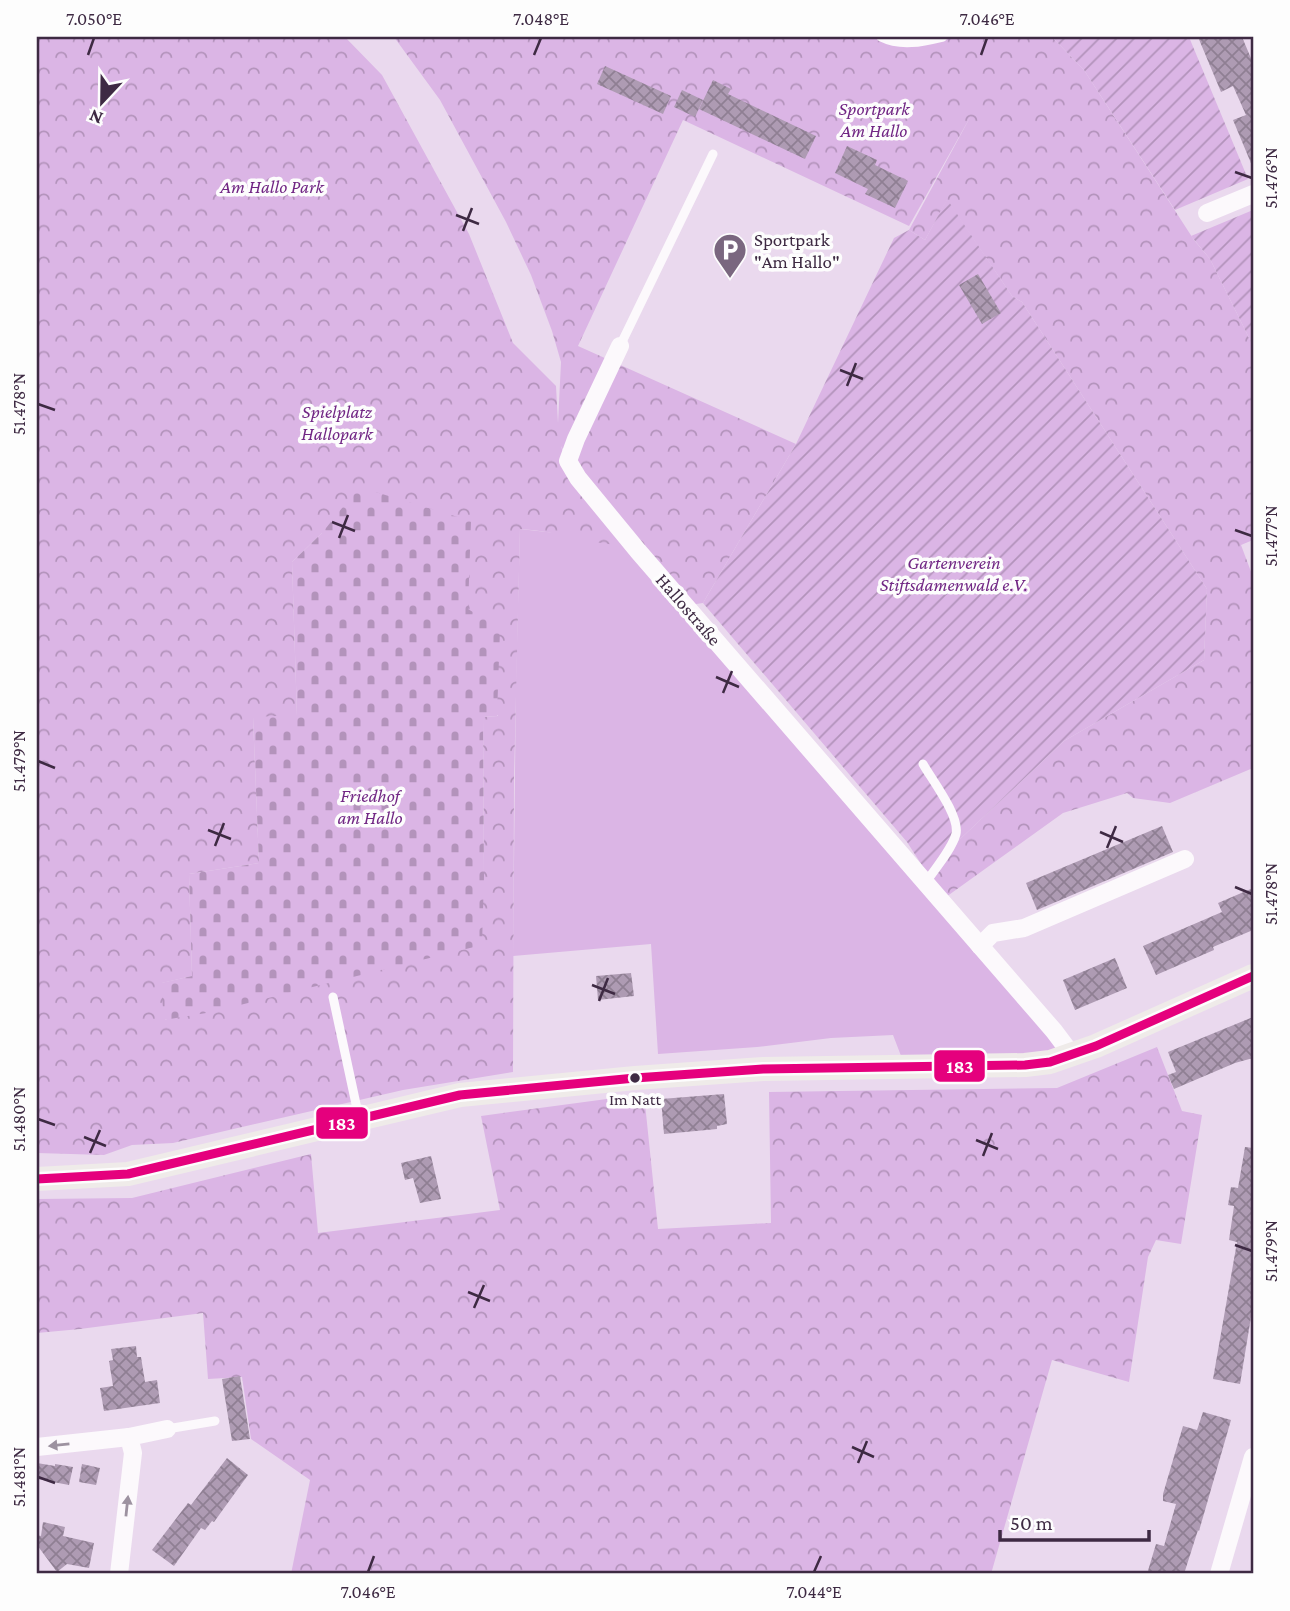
<svg xmlns="http://www.w3.org/2000/svg" width="1290" height="1611" viewBox="0 0 1290 1611" font-family="'Crimson Pro',serif">
<defs>
<pattern id="forest-crowns" width="20" height="18" patternUnits="userSpaceOnUse" patternTransform="scale(1.75)"><rect width="20" height="18" fill="#dbb5e5"/><path d="M2 6a3 3 0 1 1 6 0M12 15a3 3 0 1 1 6 0" fill="none" stroke="#b393bb"/></pattern>
<pattern id="cemetery-stones" width="16" height="16" patternUnits="userSpaceOnUse" patternTransform="scale(1.75)"><rect width="16" height="16" fill="#dbb5e5"/><path d="M2 7V4a2 2 0 0 1 4 0v3zM10 15v-3a2 2 0 0 1 4 0v3z" fill="#b393bb"/></pattern>
<pattern id="garden-furrows" width="10" height="10" patternUnits="userSpaceOnUse" patternTransform="scale(1.75)"><rect width="10" height="10" fill="#dbb5e5"/><path d="M-1 1l2-2M0 10L10 0M9 11l2-2" fill="none" stroke="#b393bb"/></pattern>
<pattern id="building-cross-hatch" width="8" height="8" patternUnits="userSpaceOnUse" patternTransform="scale(1.75)"><rect width="8" height="8" fill="#ae9bb3"/><path d="M0 0l8 8M0 8l8-8" fill="none" stroke="#8f7f93"/></pattern>
</defs>
<rect width="100%" height="100%" fill="#ead9ee"/>
<polygon fill="#dbb5e5" points="520,529 556,533 630,546 1066,1051 903,1061 893,1035 831,1038 757,1047 658,1054 651,944 513,956 516,680"/>
<g fill="url(#forest-crowns)" fill-rule="evenodd">
<path d="M37 37H345L382 75 469 234 513 343 556 386 558 423 561 362 552 331 531 275 506 222 440 100 394 37H1052L1084 70 1194 240 1210 259 1253 346V540L1241 545 1253 577V768L1170 803 1133 798 1127 793 1063 813 946 897 932 881 958 841 1064 741 1204 660 1207 589 1022 302 1012 296 947 200 925 240 909 230 973 112 909 226 683 120 578 346 796 444 703 603 690 605 579 478 561 446 567 464 630 546C593 545 558 531 520 529L514 780 513 1072 403 1090 173 1143 132 1145 104 1155 37 1153ZM322 533 498 716 483 717 484 875 165 1020 162 983 192 976 189 874 259 863 253 718 297 716 292 562Z"/>
<polygon points="1157,1047 1182,1111 1202,1115 1181,1244 1156,1240 1148,1257 1129,1382 1052,1360 991,1574 291,1574 310,1480 251,1439 242,1377 208,1379 203,1313 80,1329 37,1333 37,1199 132,1198 311,1154 318,1233 500,1210 481,1116 644,1094 658,1229 771,1223 769,1092 1057,1088"/>
</g>
<polygon fill="url(#cemetery-stones)" points="359,487 471,521 468,609 500,629 497,716 483,717 484,876 482,945 212,1012 164,1020 161,983 192,976 189,874 259,863 253,717 297,715 292,562 322,533"/>
<g fill="url(#garden-furrows)">
<polygon points="1052,37 1189,37 1248,179 1175,210 1084,70"/>
<polygon points="947,199 1012,296 1022,302 1207,589 1204,660 1064,741 958,841 932,881 907,842 703,603 796,444 894,238 909,230 925,240"/>
<polygon points="1253,210 1253,346 1210,259 1191,236"/>
</g>
<g fill="url(#building-cross-hatch)">
<polygon points="1198,37 1242,37 1253,63 1253,168 1233,120 1246,115 1233,86 1221,92"/>
<polygon points="605,66 671,96 663,114 597,84"/>
<polygon points="713,80 731,89 728,94 816,136 805,159 699,109"/>
<polygon points="682,90 703,100 695,117 674,107"/>
<polygon points="847,146 877,160 875,165 908,181 895,208 865,194 868,189 835,173"/>
<polygon points="978,274 1001,313 982,324 959,285"/>
<polygon points="1162,826 1173,852 1037,910 1026,883"/>
<polygon points="1253,888 1253,930 1213,947 1214,950 1156,975 1143,946 1222,912 1218,903"/>
<polygon points="1115,958 1127,988 1075,1010 1063,980"/>
<polygon points="631,973 634,996 598,1000 596,976"/>
<polygon points="1253,1017 1253,1058 1235,1063 1174,1089 1168,1075 1176,1072 1168,1052"/>
<polygon points="724,1094 727,1124 717,1126 717,1129 664,1134 661,1099"/>
<polygon points="1245,1147 1253,1148 1253,1305 1240,1384 1213,1379 1237,1242 1229,1240 1234,1206 1228,1205 1231,1187 1238,1188"/>
<polygon points="431,1156 441,1199 420,1203 413,1178 405,1180 401,1163"/>
<polygon points="136,1346 137,1357 141,1357 145,1382 157,1380 160,1403 104,1411 100,1388 113,1386 109,1361 113,1360 111,1349"/>
<polygon points="240,1376 250,1439 232,1441 222,1379"/>
<polygon points="1203,1412 1231,1420 1199,1531 1198,1530 1184,1574 1147,1574 1156,1544 1164,1546 1176,1504 1163,1501 1163,1494 1183,1426 1197,1430"/>
<polygon points="227,1458 248,1475 214,1522 212,1521 205,1530 201,1528 174,1566 152,1550 188,1503 191,1505"/>
<polygon points="37,1463 55,1466 55,1464 73,1467 69,1485 37,1479"/>
<polygon points="82,1464 100,1468 96,1485 79,1482"/>
<polygon points="43,1522 65,1527 63,1536 94,1543 89,1568 67,1564 57,1572 37,1545 37,1535 41,1536"/>
</g>
<g fill="none" stroke-linecap="round" stroke-linejoin="round">
<g stroke="#fcf9fc" stroke-width="9">
<path d="M881 37C901 47 922 42 943 37"/>
<polyline points="620,346 713,154"/>
<path d="M923 764C932 780 960 816 956 834 952 849 935 869 926 882"/>
<polyline points="333,997 359,1118"/>
<polyline points="167,1429 215,1421"/>
</g>
<g stroke="#fcf9fc" stroke-width="18">
<polyline points="1207,213 1253,194"/>
<polyline points="620,346 576,439 568,461 578,478 638,551 1054,1031 1072,1055"/>
<polyline points="980,946 993,933 1024,928 1185,859"/>
<polyline points="37,1447 129,1437 167,1429"/>
<polyline points="119,1574 133,1453 129,1437"/>
<polyline points="1219,1574 1253,1457"/>
</g>
<polyline stroke="#efebe9" stroke-width="24" points="37,1179 128,1174 460,1095 635,1078 763,1069 1025,1065 1050,1062 1096,1046 1253,976"/>
<defs>
<polyline id="bus-1" points="37,1179 128,1174 460,1095 635,1078 763,1069 1025,1065 1050,1062 1096,1046 1253,976"/>
</defs>
<use href="#bus-1" stroke="#fdfdfd" stroke-width="14"/>
<use href="#bus-1" stroke="#e5007d" stroke-width="9"/>
</g>
<defs><path id="oneway-solid" d="M-6-.8H1V-3.2L6.5 0L1 3.2V.8H-6Z" transform="scale(1.75)"/></defs>
<g fill="#9d92a0">
<use href="#oneway-solid" transform="translate(59 1445) rotate(174)"/>
<use href="#oneway-solid" transform="translate(127 1506) rotate(-84)"/>
</g>
<path fill="none" stroke="#3e2a43" stroke-width="2.5" d="M88 55 94 38M534 55 541 38M981 55 987 38M1235 172 1252 178M456 215 479 224M463 231 472 208M840 370 863 379M847 386 856 363M38 404 55 410M332 522 355 531M1235 530 1252 536M339 538 348 515M716 677 739 687M723 693 732 671M38 761 55 768M208 830 231 839M1100 832 1123 842M215 846 224 823M1107 848 1116 826M1235 887 1252 894M592 985 615 994M599 1001 608 978M38 1119 55 1125M84 1137 106 1146M976 1140 998 1149M90 1153 100 1130M983 1156 992 1133M1235 1245 1252 1251M468 1292 490 1301M474 1308 484 1285M852 1447 874 1457M858 1463 867 1441M38 1477 55 1483M368 1572 374 1556M814 1572 821 1556"/>
<defs>
<symbol id="parking-pin" viewBox="-11 -11 22 30"><path d="M0 17L-7.5 6A9.5 9.5 0 1 1 7.5 6Z" fill="#7a677f" stroke="#fdfdfd"/><path d="M-3.5-5.5H1a3.5 3.5 0 0 1 0 7H-1V5.5H-3.5ZM-1-3.4V-.6H.8a1.4 1.4 0 0 0 0-2.8Z" fill="#fff"/></symbol>
</defs>
<g fill-rule="evenodd">
<use href="#parking-pin" x="711" y="231" width="38" height="52"/>
</g>
<circle fill="#3e2a43" stroke="#fdfdfd" stroke-width="2.5" cx="635" cy="1078" r="6"/>
<g text-anchor="middle" stroke-width="7" stroke-linejoin="round" paint-order="stroke">
<g font-size="17" fill="#3e2a43" stroke="#fdfdfd">
<text x="635" y="1105">Im Natt</text>
</g>
<g font-size="19" font-style="italic" fill="#712684" stroke="#fdfdfd">
<text x="874" y="115">Sportpark<tspan x="874" dy="22">Am Hallo</tspan></text>
<text x="272" y="193">Am Hallo Park</text>
<text x="337" y="418">Spielplatz<tspan x="337" dy="22">Hallopark</tspan></text>
<text x="954" y="569">Gartenverein<tspan x="954" dy="22">Stiftsdamenwald e.V.</tspan></text>
<text x="370" y="802">Friedhof<tspan x="370" dy="22">am Hallo</tspan></text>
</g>
<g font-size="19" fill="#3e2a43" stroke="#fdfdfd" text-anchor="start">
<text x="754" y="246">Sportpark<tspan x="754" dy="22">"Am Hallo"</tspan></text>
</g>
<g font-size="19" fill="#3e2a43" stroke="#fdfdfd">
<text transform="translate(689 609) rotate(49)" y="7">Hallostraße</text>
</g>
</g>
<g stroke="#fdfdfd" stroke-width="2.5">
<rect x="933" y="1049" width="53" height="34" rx="7" fill="#e5007d"/>
<rect x="315" y="1106" width="54" height="34" rx="7" fill="#e5007d"/>
</g>
<g font-size="19" text-anchor="middle" font-weight="bold" fill="#fff">
<text x="960" y="1073">183</text>
<text x="342" y="1130">183</text>
</g>
<rect width="1290" height="1611" fill="none" stroke="#fdfdfd" stroke-width="77"/>
<g transform="translate(102 102) rotate(202)" stroke="#fdfdfd" stroke-width="5" paint-order="stroke">
<path d="M0-5L12 26L0 18L-12 26Z" fill="#3e2a43"/>
<text y="-10" font-size="19" font-weight="bold" text-anchor="middle" fill="#3e2a43">N</text>
</g>
<path d="M1000 1530v10h149v-10" fill="none" stroke="#3e2a43" stroke-width="3.5"/>
<text x="1010" y="1530" font-size="21" fill="#3e2a43" stroke="#fdfdfd" stroke-width="5" paint-order="stroke">50 m</text>
<rect x="38" y="38" width="1214" height="1534" fill="none" stroke="#3e2a43" stroke-width="2.5"/>
<g font-size="18" text-anchor="middle" fill="#3e2a43">
<text x="94" y="25">7.050°E</text>
<text x="541" y="25">7.048°E</text>
<text x="987" y="25">7.046°E</text>
<text transform="translate(1271 178) rotate(-90)" y="6">51.476°N</text>
<text transform="translate(19 404) rotate(-90)" y="6">51.478°N</text>
<text transform="translate(1271 536) rotate(-90)" y="6">51.477°N</text>
<text transform="translate(19 761) rotate(-90)" y="6">51.479°N</text>
<text transform="translate(1271 894) rotate(-90)" y="6">51.478°N</text>
<text transform="translate(19 1119) rotate(-90)" y="6">51.480°N</text>
<text transform="translate(1271 1251) rotate(-90)" y="6">51.479°N</text>
<text transform="translate(19 1477) rotate(-90)" y="6">51.481°N</text>
<text x="368" y="1598">7.046°E</text>
<text x="814" y="1598">7.044°E</text>
</g>
</svg>
